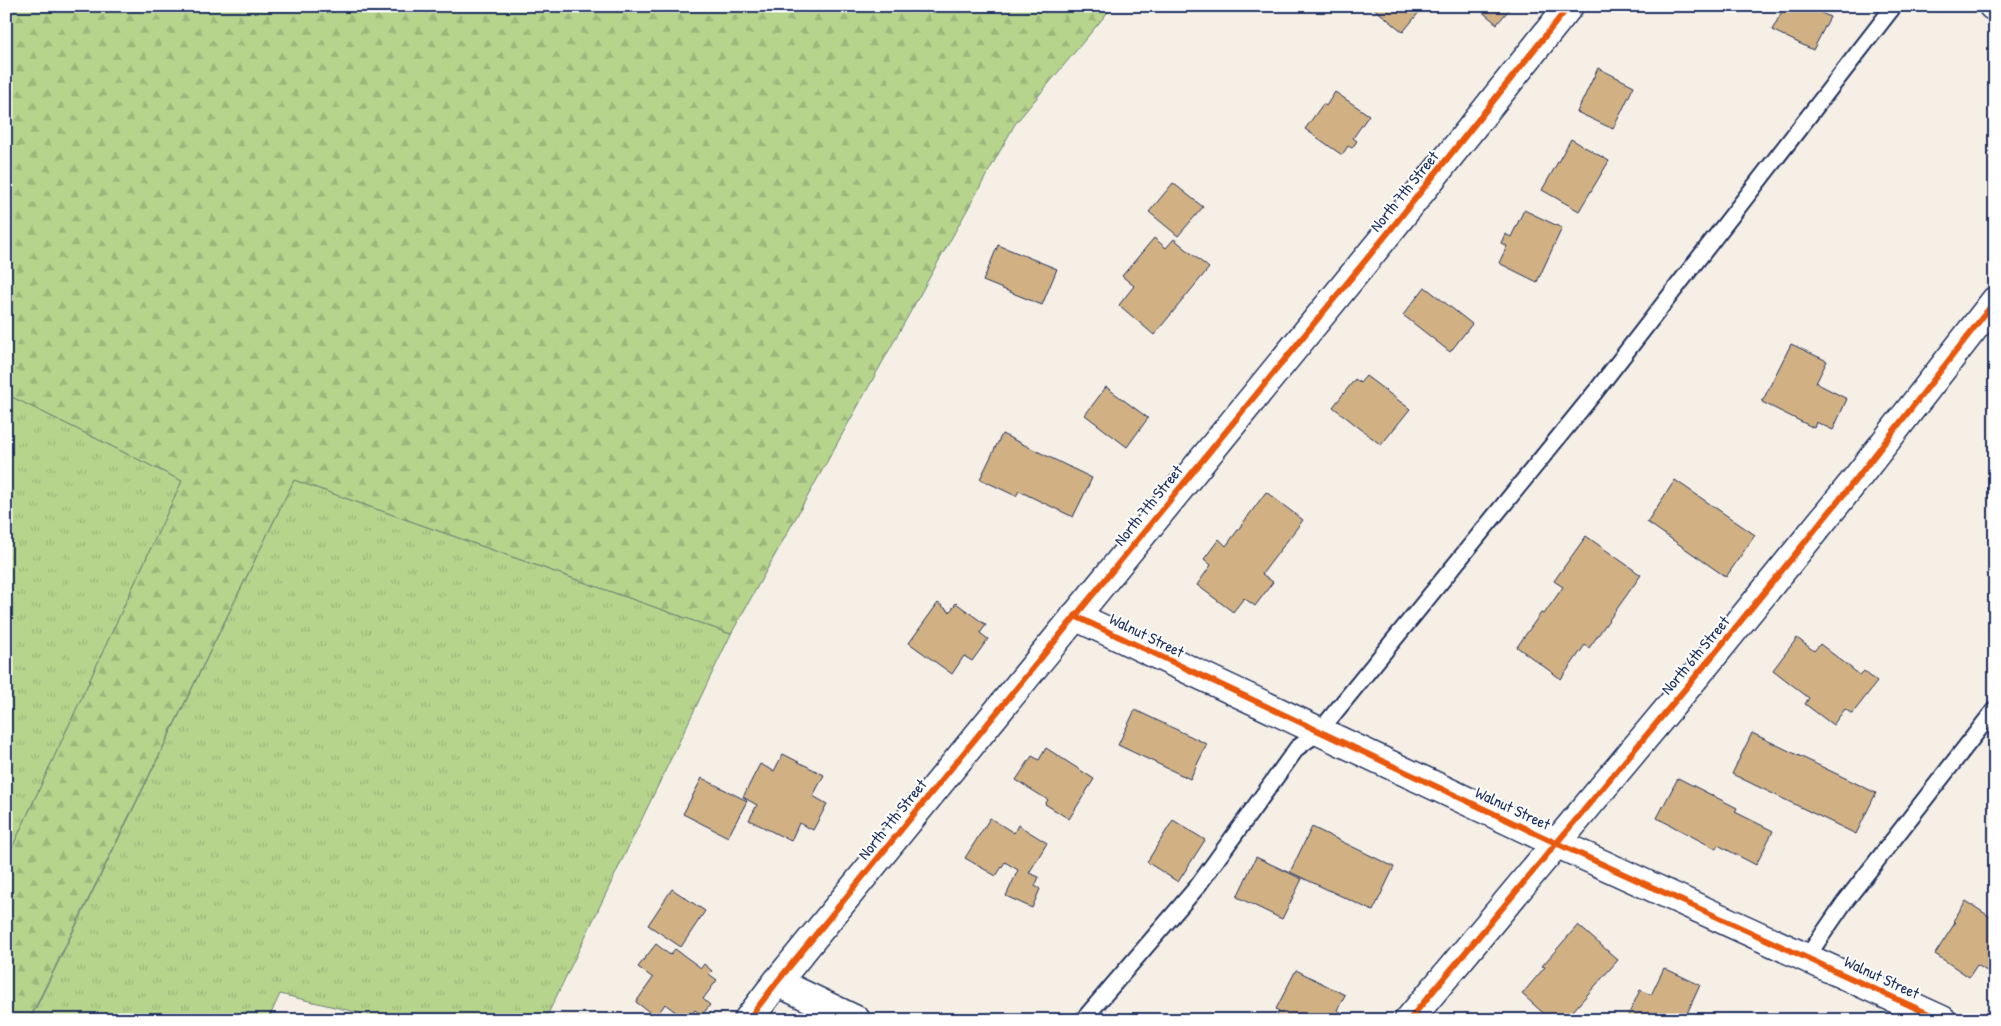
<svg xmlns="http://www.w3.org/2000/svg" width="2001" height="1026" viewBox="0 0 2001 1026" font-family="'Patrick Hand',sans-serif">
<defs>
<pattern id="grass-tufts" width="24" height="20" patternUnits="userSpaceOnUse" patternTransform="scale(1.25)"><rect width="24" height="20" fill="#b7d48c"/><path d="M3 7l-1-3M5 7V3M7 7l1-3M15 17l-1-3M17 17v-4M19 17l1-3" fill="none" stroke="#9db67b"/></pattern>
<pattern id="forest-firs" width="22" height="20" patternUnits="userSpaceOnUse" patternTransform="scale(1.25)"><rect width="22" height="20" fill="#b7d48c"/><path d="M5 1l3.5 6h-7zM16 11l3.5 6h-7z" fill="#9db67b"/></pattern>
</defs>
<rect width="100%" height="100%" fill="#f6efe6"/>
<filter id="ink" filterUnits="userSpaceOnUse"><feTurbulence type="fractalNoise" baseFrequency=".02" numOctaves="2"/><feDisplacementMap in="SourceGraphic" scale="10" xChannelSelector="R" yChannelSelector="G"/><feConvolveMatrix kernelMatrix="1 2 1 2 8 2 1 2 1" color-interpolation-filters="sRGB"/></filter>
<g filter="url(#ink)">
<g fill="url(#grass-tufts)" stroke="#698275">
<polygon points="6,394 182,481 6,861"/>
<polygon points="294,480 731,634 545,1020 389,1020 280,994 268,1020 30,1020"/>
</g>
<polygon fill="url(#forest-firs)" stroke="#698275" points="6,6 1113,6 1015,124 731,634 294,480 29,1020 6,1020 6,861 182,481 6,394"/>
<g fill="#d1b184" stroke="#1b2f5e">
<polygon points="1371,6 1424,6 1403,32"/>
<polygon points="1475,6 1512,6 1497,24"/>
<polygon points="1785,6 1816,6 1815,10 1830,17 1813,50 1772,30"/>
<polygon points="1598,68 1634,86 1613,129 1577,112"/>
<polygon points="1335,92 1369,115 1353,138 1357,141 1352,148 1348,146 1342,155 1305,129 1323,104 1326,106"/>
<polygon points="1571,139 1609,161 1579,211 1542,190"/>
<polygon points="1173,183 1203,207 1178,236 1149,212"/>
<polygon points="1524,210 1562,228 1537,282 1499,263 1507,246 1501,243 1505,234 1511,237"/>
<polygon points="1154,238 1166,248 1174,239 1209,268 1154,335 1119,305 1134,286 1122,276"/>
<polygon points="998,245 1057,269 1042,305 983,281"/>
<polygon points="1425,287 1472,324 1450,352 1403,315"/>
<polygon points="1791,344 1827,361 1816,383 1847,399 1833,430 1816,422 1814,428 1762,402"/>
<polygon points="1366,376 1410,409 1381,445 1333,407 1355,379 1360,383"/>
<polygon points="1106,387 1148,418 1127,447 1085,415"/>
<polygon points="1002,434 1092,478 1073,517 1019,491 1016,496 980,479"/>
<polygon points="1675,480 1755,535 1726,577 1647,522"/>
<polygon points="1266,492 1303,520 1262,574 1273,582 1255,606 1244,598 1233,612 1197,585 1211,565 1204,559 1219,539 1226,546"/>
<polygon points="1586,536 1641,575 1589,648 1585,645 1561,679 1517,647 1541,613 1544,614 1563,587 1554,581"/>
<polygon points="938,603 950,612 956,603 986,625 980,633 988,639 972,661 964,656 952,674 909,643"/>
<polygon points="1797,638 1814,651 1820,644 1860,675 1864,671 1877,682 1852,714 1845,709 1833,725 1805,704 1809,698 1773,670"/>
<polygon points="1135,710 1207,744 1190,779 1118,745"/>
<polygon points="1752,733 1876,793 1856,834 1732,774"/>
<polygon points="1046,748 1094,779 1069,819 1045,804 1048,800 1016,780 1032,756 1039,760"/>
<polygon points="783,754 824,775 813,796 827,804 813,830 799,823 791,841 749,820 757,805 743,797 760,764 774,771"/>
<polygon points="702,778 747,801 728,837 683,814"/>
<polygon points="1678,778 1737,808 1735,812 1773,831 1756,865 1718,845 1716,849 1657,818"/>
<polygon points="990,818 1014,833 1018,825 1047,843 1029,873 1039,877 1035,886 1040,889 1032,908 1006,896 1018,870 1005,862 996,876 965,858"/>
<polygon points="1173,820 1205,840 1178,882 1147,862"/>
<polygon points="1312,827 1394,867 1373,911 1290,872"/>
<polygon points="1256,857 1302,879 1282,919 1237,897"/>
<polygon points="672,889 705,911 681,947 648,925"/>
<polygon points="1966,901 1995,920 1995,976 1977,965 1969,977 1935,954 1955,923 1953,921"/>
<polygon points="1578,925 1618,960 1565,1020 1551,1020 1522,994 1545,967 1542,966"/>
<polygon points="656,944 670,955 675,949 701,968 704,964 712,971 709,974 717,980 703,999 710,1005 702,1015 695,1010 686,1020 665,1004 656,1017 636,1002 653,978 638,967"/>
<polygon points="1664,968 1700,985 1684,1020 1626,1020 1640,990 1651,995"/>
<polygon points="1296,970 1345,995 1337,1010 1346,1015 1343,1020 1275,1020 1279,1011 1276,1009"/>
</g>
<g fill="none" stroke-linecap="round" stroke-linejoin="round">
<defs>
<g id="lane">
<polyline points="1807,957 1844,903 1995,709"/>
<polyline points="1083,1020 1197,887 1297,748 1319,732 1596,391 1894,6"/>
</g>
<g id="street">
<polyline points="1993,6 1995,7"/>
<polyline points="1075,616 1556,843 1942,1020"/>
<polyline points="777,982 856,1020"/>
<polyline points="748,1020 777,982 1387,234 1569,6"/>
<polyline points="1409,1020 1710,659 1857,478 1995,301"/>
</g>
</defs>
<use href="#lane" stroke="#1b2f5e" stroke-width="19"/>
<use href="#street" stroke="#1b2f5e" stroke-width="31"/>
<use href="#lane" stroke="#fff" stroke-width="15"/>
<use href="#street" stroke="#fff" stroke-width="28"/>
<defs>
<g id="cycleway">
<polyline points="1075,616 1556,843 1942,1020"/>
<polyline points="748,1020 777,982 1387,234 1569,6"/>
<polyline points="1409,1020 1710,659 1857,478 1995,301"/>
</g>
</defs>
<use href="#cycleway" stroke="#fff" stroke-width="9"/>
<use href="#cycleway" stroke="#e8590c" stroke-width="6"/>
</g>
</g>
<g text-anchor="middle" stroke-width="4" stroke-linejoin="round" paint-order="stroke">
<g font-size="16" fill="#1b2f5e" stroke="#fff">
<text transform="translate(1404 191) rotate(-51)" y="6">North 7th Street</text>
<text transform="translate(1148 505) rotate(-51)" y="6">North 7th Street</text>
<text transform="translate(1147 635) rotate(26)" y="6">Walnut Street</text>
<text transform="translate(1695 655) rotate(-50)" y="6">North 6th Street</text>
<text transform="translate(1513 808) rotate(25)" y="6">Walnut Street</text>
<text transform="translate(892 819) rotate(-51)" y="6">North 7th Street</text>
<text transform="translate(1882 977) rotate(25)" y="6">Walnut Street</text>
</g>
</g>
<rect width="2001" height="1026" fill="none" stroke="#fff" stroke-width="25"/>
<rect x="12" y="12" width="1976" height="1001" fill="none" stroke="#1b2f5e" stroke-width="2" filter="url(#ink)"/>
</svg>
